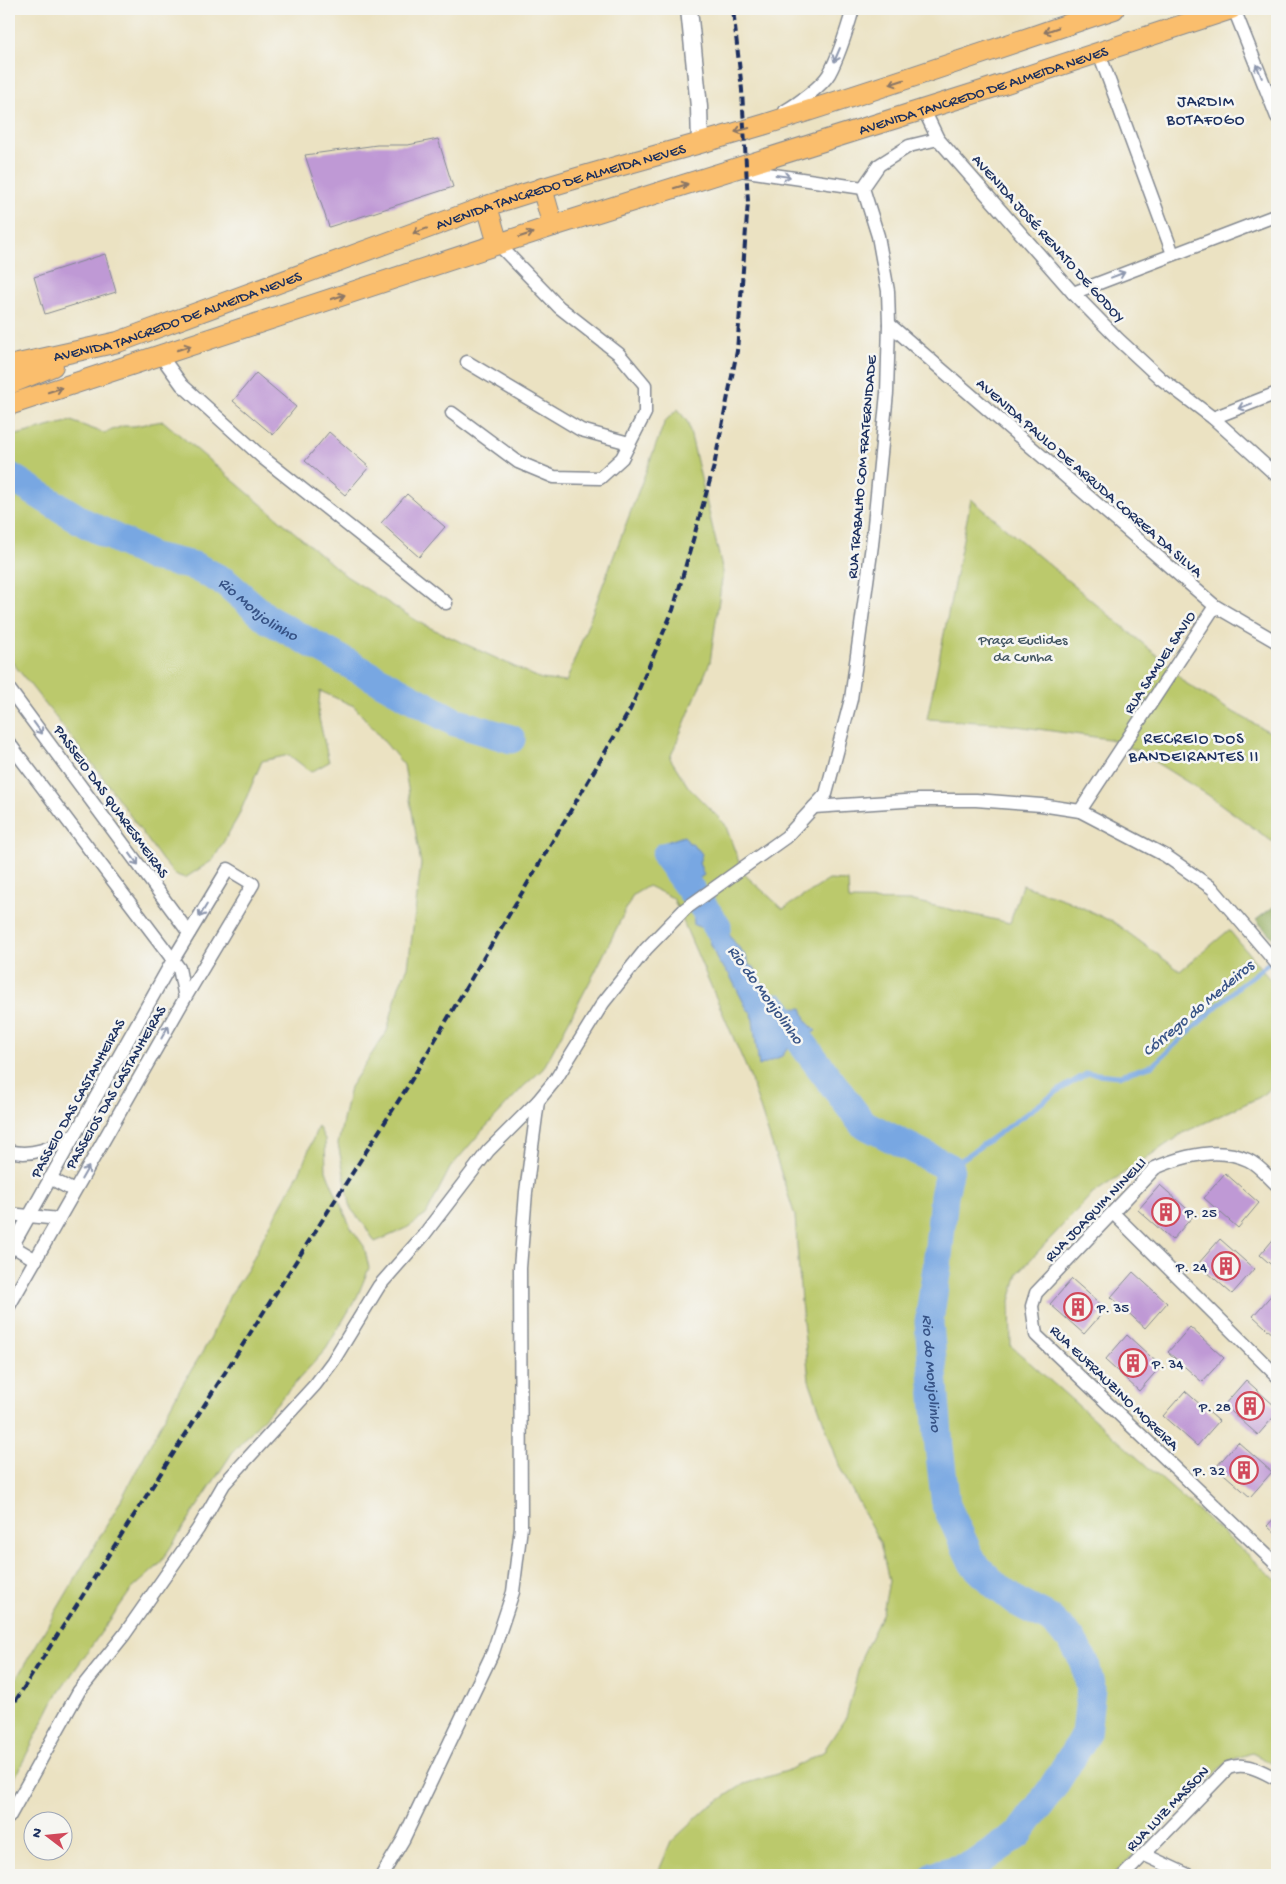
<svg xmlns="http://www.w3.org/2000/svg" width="1286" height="1884" viewBox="0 0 1286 1884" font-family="'Gochi Hand',sans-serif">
<rect width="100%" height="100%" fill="#f6f6f2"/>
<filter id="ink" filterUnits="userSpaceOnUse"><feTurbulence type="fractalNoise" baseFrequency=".02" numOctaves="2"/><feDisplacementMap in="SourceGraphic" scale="10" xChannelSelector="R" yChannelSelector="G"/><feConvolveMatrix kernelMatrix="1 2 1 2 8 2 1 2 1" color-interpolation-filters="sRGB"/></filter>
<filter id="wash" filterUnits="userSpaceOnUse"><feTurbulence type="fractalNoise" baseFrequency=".0096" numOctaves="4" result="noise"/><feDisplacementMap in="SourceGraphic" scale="20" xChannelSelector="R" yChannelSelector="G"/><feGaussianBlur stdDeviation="1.12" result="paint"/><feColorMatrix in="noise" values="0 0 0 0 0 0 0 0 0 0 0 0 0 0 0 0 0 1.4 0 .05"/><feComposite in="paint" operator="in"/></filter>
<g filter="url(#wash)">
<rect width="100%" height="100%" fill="#ebe2c2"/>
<g fill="#bbc96c" stroke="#6b7c65">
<polygon points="678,409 688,423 723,572 710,662 670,758 689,788 725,824 743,873 783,909 829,880 848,881 849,900 913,901 1010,923 1022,885 1066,900 1115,923 1180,971 1229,930 1277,988 1277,1082 1260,1097 1185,1132 1091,1195 1018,1273 1010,1301 1011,1346 1277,1581 1277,1766 1252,1753 1228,1761 1113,1875 657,1875 671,1842 706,1809 744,1784 787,1771 823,1752 846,1717 862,1656 883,1612 889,1581 880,1543 840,1468 809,1380 801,1302 795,1216 749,1074 673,898 648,886 633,895 595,972 543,1069 524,1086 481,1132 450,1168 426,1215 405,1229 375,1242 365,1226 351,1209 338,1144 350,1087 387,1031 399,986 408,967 421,864 404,765 354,706 320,691 318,714 329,762 311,772 289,755 262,761 238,817 213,860 185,878 174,874 162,860 101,775 9,658 9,437 71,421 104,433 123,426 134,426 163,421 346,576 422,624 541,679 566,682 665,421"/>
<polygon points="971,499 1166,663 1184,682 1224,707 1277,736 1277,845 1208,795 1136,750 1109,739 995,723 927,719"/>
<polygon points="318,1126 325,1139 326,1171 351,1228 364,1246 369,1268 357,1297 326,1349 232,1453 159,1565 131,1590 55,1698 9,1789 9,1691 115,1511 178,1392 209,1341 230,1295 248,1269 266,1232 302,1167"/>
</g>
<polygon fill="#94ad60" stroke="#586e5f" points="1277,904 1277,942 1256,920"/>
<g fill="#78a7e2" stroke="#4a6ba0">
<polygon points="684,836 689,843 692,843 695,848 698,849 702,854 699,863 704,875 692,883 683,872 669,868 658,856 663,843"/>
<path d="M705 898 719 910 720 919 727 922C728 926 728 931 730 935 734 945 747 953 749 965L754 967C759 981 768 993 780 1001L785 998C788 1005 794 1010 802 1008L807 1022 816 1031 792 1043 782 1056 759 1066 752 1013 747 1009 729 974 718 962 705 929 694 925 693 908Z"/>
</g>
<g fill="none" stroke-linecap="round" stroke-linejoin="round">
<polyline stroke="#78a7e2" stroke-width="5" points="950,1168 1061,1089 1088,1073 1118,1076 1153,1065 1238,987 1273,960"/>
<g stroke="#78a7e2" stroke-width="29">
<path id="s1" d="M9 476 85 523 153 557 194 566 225 582 269 620 455 722 511 739"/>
<polyline points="666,856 717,926"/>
<path id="s2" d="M775 1007 862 1123 950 1168 944 1196 937 1267 929 1322 939 1447 946 1505 973 1563 994 1584 1017 1602 1050 1619 1071 1639 1085 1663 1091 1689 1086 1734 1051 1790 1019 1834 974 1865 935 1875"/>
</g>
</g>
<g id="blocks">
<g fill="#bf99d5">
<polygon points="438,139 453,187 329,227 305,155 377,145 408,145"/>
<polygon points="105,254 116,292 45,314 34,277"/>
<polygon points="256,373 296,407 273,435 233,401"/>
<polygon points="329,432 369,467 345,495 305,461"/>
<polygon points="407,494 445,527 419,557 381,523"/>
<polygon points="1225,1173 1259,1203 1238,1228 1204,1198"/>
<polygon points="1160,1185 1194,1215 1172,1240 1138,1210"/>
<polygon points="1277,1235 1277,1270 1260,1255"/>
<polygon points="1220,1239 1254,1269 1232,1294 1198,1264"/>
<polygon points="1133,1272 1167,1303 1145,1328 1111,1297"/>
<polygon points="1072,1279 1106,1309 1084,1334 1050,1304"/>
<polygon points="1275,1291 1277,1293 1277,1338 1253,1316"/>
<polygon points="1190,1327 1224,1358 1202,1382 1168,1352"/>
<polygon points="1127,1335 1161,1366 1139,1391 1105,1360"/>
<polygon points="1246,1380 1277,1408 1277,1413 1258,1435 1224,1405"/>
<polygon points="1185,1391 1219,1421 1197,1446 1163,1416"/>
<polygon points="1238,1442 1272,1472 1250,1497 1216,1467"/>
<polygon points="1277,1515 1277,1535 1267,1526"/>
</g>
</g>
</g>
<g filter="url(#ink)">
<use href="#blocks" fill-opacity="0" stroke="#838890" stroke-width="1"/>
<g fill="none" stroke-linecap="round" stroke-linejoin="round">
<defs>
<g id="minor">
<polyline points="1234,9 1277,117"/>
<polyline points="1099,53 1173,254"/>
<polyline points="924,110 938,139 1073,293 1118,339 1160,378 1213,418 1277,476"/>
<path d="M785 111C797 104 822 86 829 74 840 54 847 30 853 9"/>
<polyline points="740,170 863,188"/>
<polyline points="863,188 879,165 909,146 938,139"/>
<polyline points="1073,293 1277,215"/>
<polyline points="889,324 1215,606 1277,642"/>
<polyline points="161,356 182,385 263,458 446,603"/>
<polyline points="467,362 581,430 629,443"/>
<polyline points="452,413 518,462 554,477 600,478 622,458 645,413 645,385 619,354 559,307 498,244"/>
<polyline points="1213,418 1277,393"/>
<polyline points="9,689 189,933"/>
<polyline points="9,743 173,960 179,968 185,998"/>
<polyline points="814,807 919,800 976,800 1041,805 1080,811 1166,856 1212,888 1277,964"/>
<polyline points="1080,811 1215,606"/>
<path d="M9 1151C32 1157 52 1148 72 1136"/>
<polyline points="50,1178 74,1191"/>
<path d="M1277 1185C1268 1177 1259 1165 1248 1160 1218 1146 1183 1156 1155 1168L1036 1293 1032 1306 1036 1335 1277 1565"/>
<polyline points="1113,1213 1277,1376"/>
<polyline points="9,1214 59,1219"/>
<polyline points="10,1239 19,1250 36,1260"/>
<polyline points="9,1252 173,960 228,869 253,884 185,998 9,1306"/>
<polyline points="9,1817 79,1691 124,1635 198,1529 224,1484 315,1385 333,1361 379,1286 423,1236 488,1151 538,1101"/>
<polyline points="1145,1855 1188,1875"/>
<polyline points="382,1875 403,1840 493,1652 513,1592 521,1527 520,1268 526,1192 538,1101 556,1079 603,1003 646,949 685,909 786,837 826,794 851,699 872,545 887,393 889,324 888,291 878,236 863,188"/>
<path d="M1124 1875 1228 1768C1246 1761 1261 1771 1277 1779"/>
</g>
<polyline id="tertiary" points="689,9 699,107 700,143"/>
<g id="primary">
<polyline points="542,188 553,226"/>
<polyline points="487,206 498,244"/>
<path id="s3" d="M9 366 118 342 487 206C579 175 673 152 766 124 883 88 998 48 1114 9"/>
<polyline points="9,384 53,366"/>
<path id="s4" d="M9 405 553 226 982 91 1231 9"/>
</g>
</defs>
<use href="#minor" stroke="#838890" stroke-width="15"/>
<use href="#tertiary" stroke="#838890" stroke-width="19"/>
<use href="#primary" stroke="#838890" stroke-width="22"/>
<use href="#minor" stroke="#fff" stroke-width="12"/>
<use href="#tertiary" stroke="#fff" stroke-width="16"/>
<use href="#primary" stroke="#fabe6d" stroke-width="20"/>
<polyline stroke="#1b2f5e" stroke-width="4" stroke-dasharray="8 4" stroke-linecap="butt" points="9,1711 406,1089 630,710 673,610 714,466 737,351 748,202 742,90 733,9"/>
</g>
<defs><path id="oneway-shaft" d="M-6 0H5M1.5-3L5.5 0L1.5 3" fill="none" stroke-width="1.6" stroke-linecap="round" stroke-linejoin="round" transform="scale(1.25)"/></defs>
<g stroke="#8a7666">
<use href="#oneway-shaft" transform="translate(1051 30) rotate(161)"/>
<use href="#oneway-shaft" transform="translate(897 82) rotate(162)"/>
<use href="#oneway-shaft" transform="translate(742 130) rotate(165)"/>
<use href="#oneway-shaft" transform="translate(681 186) rotate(-17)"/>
<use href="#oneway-shaft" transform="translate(420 231) rotate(160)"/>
<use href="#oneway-shaft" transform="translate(526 235) rotate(-18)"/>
<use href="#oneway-shaft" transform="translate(338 297) rotate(-18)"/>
<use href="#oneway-shaft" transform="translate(184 348) rotate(-18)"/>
<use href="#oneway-shaft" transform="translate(55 390) rotate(-18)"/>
</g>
<g stroke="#8d97ae">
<use href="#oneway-shaft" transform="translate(837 55) rotate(113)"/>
<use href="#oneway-shaft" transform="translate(1259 71) rotate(-112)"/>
<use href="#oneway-shaft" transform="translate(783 176) rotate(8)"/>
<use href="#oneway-shaft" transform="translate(1118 275) rotate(-21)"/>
<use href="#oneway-shaft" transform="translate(1245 406) rotate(159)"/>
<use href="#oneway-shaft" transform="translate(38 728) rotate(54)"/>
<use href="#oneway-shaft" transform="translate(134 859) rotate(54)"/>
<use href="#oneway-shaft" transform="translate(203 911) rotate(121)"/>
<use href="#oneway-shaft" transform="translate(165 1032) rotate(-61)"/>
<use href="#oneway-shaft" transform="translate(85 1173) rotate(-60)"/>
</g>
</g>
<defs>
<symbol id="building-ring" viewBox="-11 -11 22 22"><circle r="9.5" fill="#f6f6f2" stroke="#d1495b" stroke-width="1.5"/><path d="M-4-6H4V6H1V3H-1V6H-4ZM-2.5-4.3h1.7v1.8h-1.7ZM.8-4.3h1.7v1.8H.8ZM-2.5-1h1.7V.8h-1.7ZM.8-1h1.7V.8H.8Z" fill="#d1495b"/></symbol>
</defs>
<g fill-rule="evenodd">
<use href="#building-ring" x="1150" y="1196" width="32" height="32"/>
<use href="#building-ring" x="1210" y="1250" width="32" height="32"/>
<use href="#building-ring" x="1062" y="1291" width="32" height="32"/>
<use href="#building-ring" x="1117" y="1347" width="32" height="32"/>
<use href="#building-ring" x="1234" y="1390" width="32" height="32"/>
<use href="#building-ring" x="1228" y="1454" width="32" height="32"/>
</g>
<g text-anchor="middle" stroke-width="5" stroke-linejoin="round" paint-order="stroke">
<g font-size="15" fill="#1b2f5e" stroke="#f6f6f2">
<text dy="5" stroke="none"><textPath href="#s4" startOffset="1024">AVENIDA TANCREDO DE ALMEIDA NEVES</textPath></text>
<text dy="5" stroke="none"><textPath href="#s3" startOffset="581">AVENIDA TANCREDO DE ALMEIDA NEVES</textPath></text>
<text transform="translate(1049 238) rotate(48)" y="5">AVENIDA JOSÉ RENATO DE GODOY</text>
<text dy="5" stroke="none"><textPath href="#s3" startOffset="176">AVENIDA TANCREDO DE ALMEIDA NEVES</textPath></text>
<text transform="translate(861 467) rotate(-85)" y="5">RUA TRABALHO COM FRATERNIDADE</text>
<text transform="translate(1090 477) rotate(41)" y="5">AVENIDA PAULO DE ARRUDA CORREA DA SILVA</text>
<text transform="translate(1159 662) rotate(-57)" y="5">RUA SAMUEL SAVIO</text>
<text transform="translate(112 801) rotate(54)" y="5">PASSEIO DAS QUARESMEIRAS</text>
<text transform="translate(115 1087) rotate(-60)" y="5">PASSEIOS DAS CASTANHEIRAS</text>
<text transform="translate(77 1098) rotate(-61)" y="5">PASSEIO DAS CASTANHEIRAS</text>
<text transform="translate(1095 1209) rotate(-46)" y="5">RUA JOAQUIM NINELLI</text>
<text transform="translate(1115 1387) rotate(44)" y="5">RUA EUFRAUZINO MOREIRA</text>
<text transform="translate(1167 1808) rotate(-46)" y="5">RUA LUIZ MASSON</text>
</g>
<g font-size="15" fill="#435662" stroke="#f6f6f2">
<text x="1023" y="644">Praça Euclides<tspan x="1023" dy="17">da Cunha</tspan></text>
</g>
<g font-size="15" fill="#1b2f5e" stroke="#f6f6f2" text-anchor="start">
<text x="1185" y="1217">P. 25</text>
<text x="1207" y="1271" text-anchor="end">P. 24</text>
<text x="1097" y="1312">P. 35</text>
<text x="1152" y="1368">P. 34</text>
<text x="1231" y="1411" text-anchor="end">P. 28</text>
<text x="1225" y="1475" text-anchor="end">P. 32</text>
</g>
<g font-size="16" letter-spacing="1" fill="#1b2f5e" stroke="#f6f6f2">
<text x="1206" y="106">JARDIM<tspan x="1206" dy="18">BOTAFOGO</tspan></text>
<text x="1194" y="743">RECREIO DOS<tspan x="1194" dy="18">BANDEIRANTES II</tspan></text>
</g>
<g font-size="16" font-style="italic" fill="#375386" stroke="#f6f6f2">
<text dy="6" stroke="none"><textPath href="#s1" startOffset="285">Rio Monjolinho</textPath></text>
<text transform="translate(767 994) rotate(54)" y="6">Rio do Monjolinho</text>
<text transform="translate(1197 1007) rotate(-40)" y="6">Córrego do Medeiros</text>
<text dy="6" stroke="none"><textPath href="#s2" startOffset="451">Rio do Monjolinho</textPath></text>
</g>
</g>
<rect width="1286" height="1884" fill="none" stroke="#f6f6f2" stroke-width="30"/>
<g transform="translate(48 1836) rotate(286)"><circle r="24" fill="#f6f6f2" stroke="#9ea6b7"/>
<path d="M0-4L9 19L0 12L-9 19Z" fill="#d1495b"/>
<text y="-8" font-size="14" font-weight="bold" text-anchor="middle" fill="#1b2f5e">N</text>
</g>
</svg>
